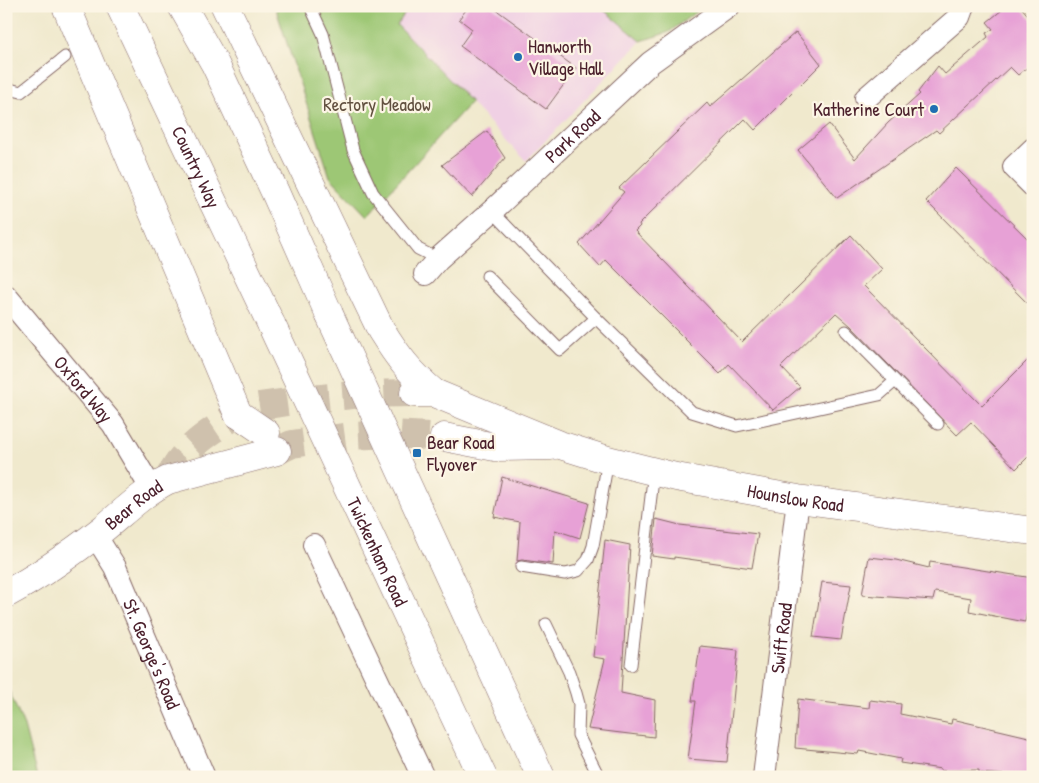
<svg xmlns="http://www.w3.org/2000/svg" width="1039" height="783" viewBox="0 0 1039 783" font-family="'Patrick Hand',sans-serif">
<rect width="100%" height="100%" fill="#fcf5e5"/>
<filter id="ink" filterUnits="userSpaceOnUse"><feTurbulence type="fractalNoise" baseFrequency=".02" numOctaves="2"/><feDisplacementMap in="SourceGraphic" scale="10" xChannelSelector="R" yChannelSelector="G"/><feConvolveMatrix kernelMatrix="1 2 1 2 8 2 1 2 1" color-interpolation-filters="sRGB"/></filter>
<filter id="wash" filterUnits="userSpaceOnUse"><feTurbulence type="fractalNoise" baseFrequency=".0096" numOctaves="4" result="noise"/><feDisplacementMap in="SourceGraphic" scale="20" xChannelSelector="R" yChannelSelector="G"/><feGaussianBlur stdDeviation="1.12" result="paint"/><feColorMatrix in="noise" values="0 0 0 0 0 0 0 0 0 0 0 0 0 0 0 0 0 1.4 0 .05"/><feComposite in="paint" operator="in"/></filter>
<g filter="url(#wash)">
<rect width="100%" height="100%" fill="#f0e9cd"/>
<polygon fill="#f0d0e4" points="410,6 599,6 641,41 526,161 397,25"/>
<g fill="#9dc774" stroke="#747350">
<polygon points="275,6 410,6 397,25 471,102 367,216 330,177"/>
<polygon points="599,6 704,6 669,32 641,41"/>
<polygon points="6,684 24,726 37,777 6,777"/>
</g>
<g id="blocks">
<g fill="#e7a1d6">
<polygon points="469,6 491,6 576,68 546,109 460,46 472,29 459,19"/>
<polygon points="1007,6 1020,6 1033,21 1033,63 1018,75 1010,67 939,133 936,130 837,198 798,150 829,124 855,159 888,123 920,94 918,92 938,66 945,74 988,37 986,33 993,29 987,22"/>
<polygon points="796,32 821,64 755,130 745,119 639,224 640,226 635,231 742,342 851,235 882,269 864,286 982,406 1033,355 1033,452 1016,469 971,422 957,435 851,326 836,313 781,367 800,387 773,410 729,364 720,374 606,260 600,267 579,244 624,192 619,188 707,103 710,107"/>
<polygon points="487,131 505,158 472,197 442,165"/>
<polygon points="956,168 1033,244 1033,309 926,201"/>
<polygon points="502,477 589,503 580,538 555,530 553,564 522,560 517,561 520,522 494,517"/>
<polygon points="656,519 680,525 758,534 752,568 674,557 674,559 652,556"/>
<polygon points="605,540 630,545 621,693 655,700 654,737 588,729 605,659 593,657"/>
<polygon points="869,557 896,560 929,568 930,562 1033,578 1033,607 1028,606 1025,622 969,611 971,598 935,592 933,600 862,595"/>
<polygon points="822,582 851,585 841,640 813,637"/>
<polygon points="700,646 738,650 727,762 688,759 696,701 692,701"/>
<polygon points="798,699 869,708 870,700 901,704 900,714 951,724 952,719 1033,738 1033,777 1008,777 1008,775 979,773 979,770 941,771 941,769 900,763 901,759 859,751 858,754 795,748"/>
</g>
</g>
</g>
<g filter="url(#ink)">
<use href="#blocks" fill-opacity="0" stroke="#846664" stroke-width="1"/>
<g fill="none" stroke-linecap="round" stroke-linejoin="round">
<g stroke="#cfc1ad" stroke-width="28" stroke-dasharray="28 14" stroke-linecap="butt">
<path d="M259 406C311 398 362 393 414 393"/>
<polyline points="277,451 292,444 351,436 394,434 444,437"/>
<path d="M168 480C181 449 210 432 238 414"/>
</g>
<defs>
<g id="lane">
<polyline points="310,6 323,34 353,150 373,193 418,249 438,259"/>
<polyline points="6,88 21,92 65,57"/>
<polyline points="492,211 596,318 692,412 737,426 879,395 895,381"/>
<polyline points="487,276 560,350 596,318"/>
<polyline points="846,331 938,424"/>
<polyline points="521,567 565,574 578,571 588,560 593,546 608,460"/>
<polyline points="546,624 569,672 576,693 579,704 578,735 599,777"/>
<polyline points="631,665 654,471"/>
</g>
<g id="street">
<polyline points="866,98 959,17 963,6"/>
<polyline points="1033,149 1014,167 1033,186"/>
<path id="s1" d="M425 274 438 259 492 211 650 63 729 6"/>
<path id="s2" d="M6 296 113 424 151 488"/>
<path id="s3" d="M95 535 115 567 204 777"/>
<polyline points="314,545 423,777"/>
<path id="s4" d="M764 777 798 499"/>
</g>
<g id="secondary">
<path id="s5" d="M414 393H434L560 445 608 460 676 477 798 499 1033 531"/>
<polyline points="238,414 266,433"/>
<polyline points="444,437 495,447 551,446"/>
<path id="s6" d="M6 594C41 575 72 553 103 529 124 512 144 492 168 480L277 451"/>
</g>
<g id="highway">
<polyline points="66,6 238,414"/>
<path id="s7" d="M120 6 272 326"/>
<polyline points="182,6 215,64 275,192 329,314"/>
<path d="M225 6 381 330C398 357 409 372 434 393"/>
</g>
</defs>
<use href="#lane" stroke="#846664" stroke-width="13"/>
<use href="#street" stroke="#846664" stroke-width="24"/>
<use href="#secondary" stroke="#846664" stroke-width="29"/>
<use href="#highway" stroke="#846664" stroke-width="29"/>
<use href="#lane" stroke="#fff" stroke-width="11"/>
<use href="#street" stroke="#fff" stroke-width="22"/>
<use href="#secondary" stroke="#fff" stroke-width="28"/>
<use href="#highway" stroke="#fff" stroke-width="28"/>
<defs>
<g id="highway-bridge">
<polyline points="329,314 541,777"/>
<path id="s8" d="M272 326 483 777"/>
</g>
</defs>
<use href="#highway-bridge" stroke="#846664" stroke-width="29" stroke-linecap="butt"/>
<use href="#highway-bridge" stroke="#fff" stroke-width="28"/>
</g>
</g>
<g fill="#1f6fb2" stroke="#fcf5e5" stroke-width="2">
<circle cx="518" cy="57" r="5"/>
<circle cx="934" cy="109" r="5"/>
<rect x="412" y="448" width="10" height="10" rx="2.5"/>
</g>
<g text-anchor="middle" stroke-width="4.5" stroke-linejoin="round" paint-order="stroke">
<g font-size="19" fill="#4a1f2b" stroke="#fcf5e5" text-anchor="start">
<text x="528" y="53">Hanworth<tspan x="528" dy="22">Village Hall</tspan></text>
<text x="924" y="116" text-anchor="end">Katherine Court</text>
<text x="427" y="449">Bear Road<tspan x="427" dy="22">Flyover</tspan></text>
</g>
<g font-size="19" fill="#635141" stroke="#fcf5e5">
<text x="377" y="111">Rectory Meadow</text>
</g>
<g font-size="19" fill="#4a1f2b" stroke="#fcf5e5">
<text dy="7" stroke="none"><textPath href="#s1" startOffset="202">Park Road</textPath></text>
<text dy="7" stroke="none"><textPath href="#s7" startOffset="178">Country Way</textPath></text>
<text dy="7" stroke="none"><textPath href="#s2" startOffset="121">Oxford Way</textPath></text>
<text dy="7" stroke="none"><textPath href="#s5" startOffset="398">Hounslow Road</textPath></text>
<text dy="7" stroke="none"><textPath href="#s6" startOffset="156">Bear Road</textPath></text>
<text dy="7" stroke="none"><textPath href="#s8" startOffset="249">Twickenham Road</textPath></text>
<text dy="7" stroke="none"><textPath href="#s4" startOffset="140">Swift Road</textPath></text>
<text dy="7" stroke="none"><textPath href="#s3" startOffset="132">St. George's Road</textPath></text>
</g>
</g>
<rect width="1039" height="783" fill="none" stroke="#fcf5e5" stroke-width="25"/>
</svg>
